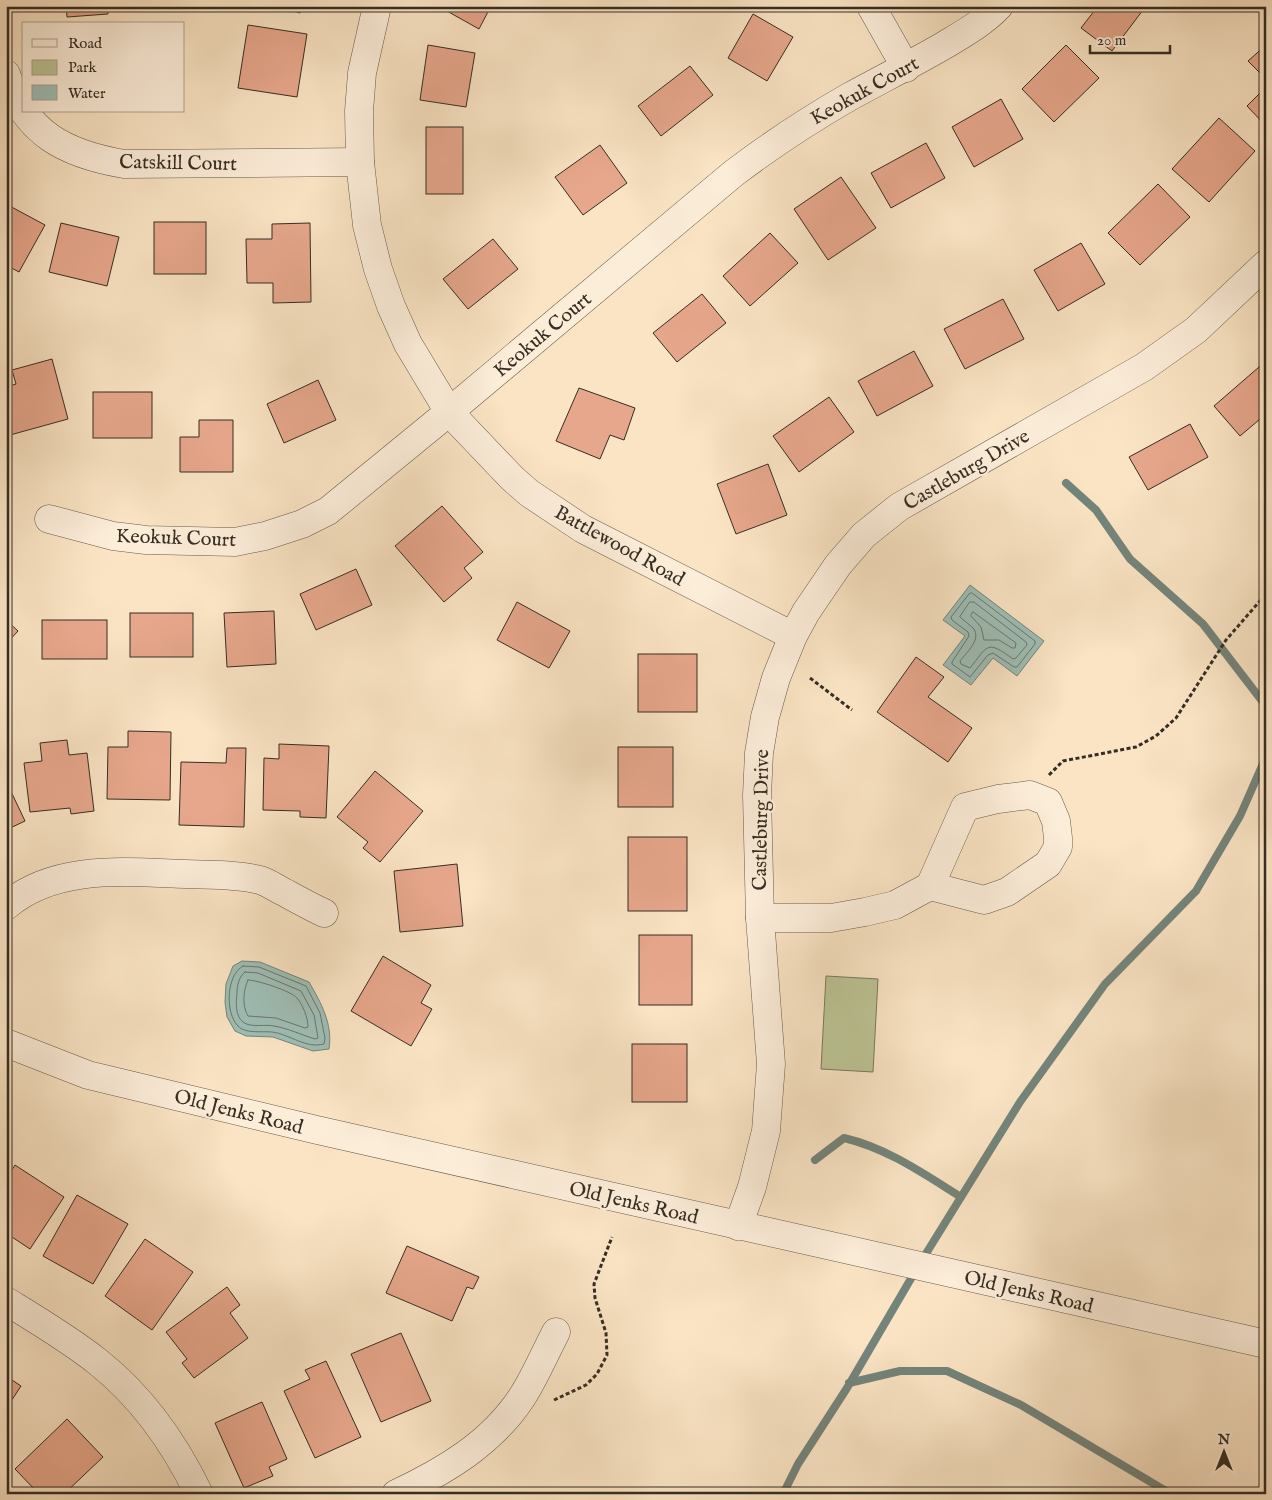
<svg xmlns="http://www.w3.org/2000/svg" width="1272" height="1500" viewBox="0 0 1272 1500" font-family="'IM FELL English',serif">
<rect width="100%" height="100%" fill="#fae4c4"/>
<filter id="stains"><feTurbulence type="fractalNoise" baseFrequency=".004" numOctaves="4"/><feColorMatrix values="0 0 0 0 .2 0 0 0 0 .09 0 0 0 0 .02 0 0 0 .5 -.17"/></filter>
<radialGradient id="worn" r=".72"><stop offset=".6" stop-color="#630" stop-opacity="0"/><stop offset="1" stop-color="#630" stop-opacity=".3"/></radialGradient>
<polygon fill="#bcc495" stroke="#79785c" points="826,976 878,979 873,1072 821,1069"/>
<g fill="#9ebeb6" stroke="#74847b">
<polygon points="970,585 1044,641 1017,676 993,658 971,685 943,665 965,636 943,620"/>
<path d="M242 961 260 962 309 982C321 1003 333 1024 329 1049L313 1051 273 1037 246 1036 235 1031 227 1017 225 1002 226 984 233 966Z"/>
</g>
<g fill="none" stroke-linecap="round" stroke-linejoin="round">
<g stroke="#6a766c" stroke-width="1">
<polygon points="972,593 1035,641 1035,644 1017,667 1014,667 993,653 988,655 970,677 952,664 952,662 969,636 968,632 952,620 951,617 969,594"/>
<path d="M970 602H974L1026 642 1027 645 1016 658 1013 659C986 639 988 646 970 668L961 664 960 661C967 652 982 639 973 628 969 624 964 621 960 617Z"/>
<polygon points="973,612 1016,643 1015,648 1012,648 999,640 984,640 981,627 971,616"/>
<path d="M243 966 259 967 306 986 320 1013 325 1038 324 1044C306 1049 289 1034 272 1032 262 1031 245 1034 238 1026 225 1013 226 975 243 966Z"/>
<path d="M245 972 258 973 301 991 314 1015 318 1038 315 1039C302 1035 287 1028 274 1026 266 1024 250 1028 243 1022 235 1016 236 1002 237 993 237 986 239 976 245 972Z"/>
<path d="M248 980C257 980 291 991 297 998 303 1005 308 1018 308 1027L305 1028 276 1018 248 1016C242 1006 243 991 248 980Z"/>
</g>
<g stroke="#74847b" stroke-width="8">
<polyline points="1066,483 1096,510 1130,559 1203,624 1266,706"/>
<path d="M815 1160 844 1138C887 1148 924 1174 961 1197"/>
<polyline points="922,1260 1020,1102 1105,984 1196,891 1240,816 1266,757"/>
<polyline points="849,1383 900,1371 947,1371 1021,1405 1171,1494"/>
<polyline points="783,1494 798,1464 847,1388 916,1270"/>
</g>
</g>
<g fill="#e7a78c" stroke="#362d22">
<polygon points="66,6 107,6 108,14 67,17"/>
<polygon points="274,6 301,6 300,13"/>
<polygon points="438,6 491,6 479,29"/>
<polygon points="1098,6 1146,6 1112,51 1081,28"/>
<polygon points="753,14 793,37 767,81 728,58"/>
<polygon points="248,25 307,34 297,97 238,88"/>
<polygon points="428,45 475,53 466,107 420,100"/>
<polygon points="1066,45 1099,78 1054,122 1022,89"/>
<polygon points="1266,45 1266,79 1248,61"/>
<polygon points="690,66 713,95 661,136 638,106"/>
<polygon points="1266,87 1266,126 1247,106"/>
<polygon points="1001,99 1023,139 974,167 952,127"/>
<polygon points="1219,118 1255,151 1209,202 1172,169"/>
<rect x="426" y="127" width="37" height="67"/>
<polygon points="926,143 945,178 891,208 871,173"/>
<polygon points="600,145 627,183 583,215 555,177"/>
<polygon points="841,177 876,228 828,260 794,209"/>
<polygon points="1158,184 1190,217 1140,265 1108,233"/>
<polygon points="6,204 45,225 19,272 6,265"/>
<rect x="154" y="222" width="52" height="52"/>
<polygon points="61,223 119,237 107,286 49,272"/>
<polygon points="310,223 311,302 273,303 273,283 247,283 246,239 272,239 272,224"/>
<polygon points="770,233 798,263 750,306 723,276"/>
<polygon points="493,239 518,269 468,309 443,279"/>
<polygon points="1081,243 1105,284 1058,311 1034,270"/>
<polygon points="702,294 726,323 677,362 653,333"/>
<polygon points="1003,299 1024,339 965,369 944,329"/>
<polygon points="914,351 933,386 877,416 858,381"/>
<polygon points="52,359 68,419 10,435 6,422 6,387 16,384 12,370"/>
<polygon points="1266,361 1266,414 1240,436 1214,406"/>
<polygon points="318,380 336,420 284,443 267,404"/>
<polygon points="579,388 635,408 624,440 610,435 600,459 556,441"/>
<rect x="93" y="392" width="59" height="46"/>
<polygon points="829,397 854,432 799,472 773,436"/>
<polygon points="199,420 233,420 233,472 180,472 180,437 199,437"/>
<polygon points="1190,424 1208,457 1148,490 1129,457"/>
<polygon points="768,464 787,515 736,534 717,484"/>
<polygon points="442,506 483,552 464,568 472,578 444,602 395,546"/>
<polygon points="356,569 372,605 316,630 300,594"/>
<polygon points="517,602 570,631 549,668 497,640"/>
<polygon points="274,611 276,664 227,667 224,613"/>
<rect x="130" y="613" width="63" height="44"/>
<polygon points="6,620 18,631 6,644"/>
<rect x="42" y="620" width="65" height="39"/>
<rect x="638" y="654" width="59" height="58"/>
<polygon points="916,657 944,677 928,697 972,728 948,762 877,712"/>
<polygon points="128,731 171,732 170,800 107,799 108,747 128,747"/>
<polygon points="67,740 69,755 87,753 94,811 71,814 70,808 30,812 24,763 42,761 40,743"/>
<polygon points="279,744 329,746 326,818 300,817 300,811 263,810 264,758 279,759"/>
<rect x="618" y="747" width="55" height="60"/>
<polygon points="227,748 246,748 244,827 179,825 181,762 226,763"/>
<polygon points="375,771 423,811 380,862 363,848 368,842 337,817"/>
<polygon points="6,781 25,821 6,830"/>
<rect x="628" y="837" width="59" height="74"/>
<polygon points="457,864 463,926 400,932 394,871"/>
<rect x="639" y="935" width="53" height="70"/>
<polygon points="383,956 431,985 421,1003 432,1009 411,1046 351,1011"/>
<rect x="632" y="1044" width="55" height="58"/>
<polygon points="15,1165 64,1197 30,1249 6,1233 8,1226 6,1225 6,1179"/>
<polygon points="77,1195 128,1224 93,1284 43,1256"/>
<polygon points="145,1239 193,1272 152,1330 105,1296"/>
<polygon points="407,1246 479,1277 473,1289 467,1287 452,1321 386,1293"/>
<polygon points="227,1287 240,1305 230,1313 248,1338 194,1378 182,1363 187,1359 166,1332"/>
<polygon points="401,1333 431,1401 381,1422 351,1354"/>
<polygon points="326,1361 361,1437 315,1458 284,1391 310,1379 305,1370"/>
<polygon points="6,1376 21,1386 6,1409"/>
<polygon points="262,1402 287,1459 269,1467 273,1476 244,1488 215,1423"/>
<polygon points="67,1419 103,1457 64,1494 39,1494 15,1469"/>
</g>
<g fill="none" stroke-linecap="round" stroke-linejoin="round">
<defs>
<g id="minor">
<polyline points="377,6 362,73 359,111 360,162 367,225 378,269 391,306 408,344 449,412 512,478 529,493 583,529 793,636"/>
<polyline points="871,6 906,68"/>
<path d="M6 74C25 134 66 154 124 164L360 162"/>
<path d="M49 519 113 536 146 540 235 542 265 536 302 524 328 511 449 412 734 173C771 145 809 120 849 97 880 80 912 64 943 46 963 34 983 23 999 6"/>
<path d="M6 906C55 864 125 872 185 874 209 875 236 874 260 880 267 882 274 887 280 890 295 898 309 906 324 913"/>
<polyline points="760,918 831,918 865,912 895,905 930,886 965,807 998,799 1030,795 1048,802 1056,821 1058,838 1058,847 1048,864 1007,892 984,900 930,886"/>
<polyline points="6,1043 88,1075 317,1130 1266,1344"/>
<polyline points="738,1226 752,1187 766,1131 771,1064 760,918 757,795 759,753 765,717 776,678 793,636 806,612 838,565 864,535 899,507 1144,367 1196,330 1266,264"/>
<path d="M6 1301C37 1320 69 1339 98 1362 142 1397 175 1444 199 1494"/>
<path d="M396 1494C445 1471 492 1443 522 1397 535 1377 545 1353 556 1332"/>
</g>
</defs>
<use href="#minor" stroke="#675b4a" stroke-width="29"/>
<g stroke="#362d22" stroke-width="3" stroke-dasharray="4 2.5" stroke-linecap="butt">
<polyline points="810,678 852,710"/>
<polyline points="1049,775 1063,761 1136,747 1156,736 1176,718 1226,640 1266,594"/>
<polyline points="554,1400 586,1385 597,1374 607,1355 606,1333 595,1298 594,1284 612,1237"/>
</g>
<use href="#minor" stroke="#fcedd9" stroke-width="28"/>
</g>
<g text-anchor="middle" stroke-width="4.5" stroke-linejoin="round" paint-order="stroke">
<g font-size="20" fill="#362d22" stroke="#fcedd9">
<text transform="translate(864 90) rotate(-29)" y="7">Keokuk Court</text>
<text transform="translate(178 162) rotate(1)" y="7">Catskill Court</text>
<text transform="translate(542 334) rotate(-40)" y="7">Keokuk Court</text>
<text transform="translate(966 469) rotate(-30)" y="7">Castleburg Drive</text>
<text transform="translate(176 537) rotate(2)" y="7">Keokuk Court</text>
<text transform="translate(620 545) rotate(29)" y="7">Battlewood Road</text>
<text transform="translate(760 820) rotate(-89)" y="7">Castleburg Drive</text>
<text transform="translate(239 1111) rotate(14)" y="7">Old Jenks Road</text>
<text transform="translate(634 1202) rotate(13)" y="7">Old Jenks Road</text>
<text transform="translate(1029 1291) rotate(13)" y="7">Old Jenks Road</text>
</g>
</g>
<rect width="1272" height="1500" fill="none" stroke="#fae4c4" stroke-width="25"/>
<rect x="8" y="8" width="1257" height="1485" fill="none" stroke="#362d22" stroke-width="2.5"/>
<rect x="12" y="12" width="1247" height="1475" fill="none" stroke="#362d22"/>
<rect x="22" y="22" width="162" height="90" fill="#fcedd9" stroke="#ada090"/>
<rect x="32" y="39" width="25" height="8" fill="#fcedd9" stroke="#ada090"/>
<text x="68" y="48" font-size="15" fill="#362d22">Road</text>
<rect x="32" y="60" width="25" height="15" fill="#bcc495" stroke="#ada090"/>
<text x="68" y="72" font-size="15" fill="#362d22">Park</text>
<rect x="32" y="85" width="25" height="15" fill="#9ebeb6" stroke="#ada090"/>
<text x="68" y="98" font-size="15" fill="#362d22">Water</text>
<g transform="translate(1224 1452)" stroke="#fcedd9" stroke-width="4" paint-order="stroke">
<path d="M0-4L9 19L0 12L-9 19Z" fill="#362d22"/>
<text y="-8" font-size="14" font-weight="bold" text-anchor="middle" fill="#362d22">N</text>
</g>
<path d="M1090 45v8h80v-8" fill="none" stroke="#362d22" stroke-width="2.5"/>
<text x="1097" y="45" font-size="15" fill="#362d22" stroke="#fcedd9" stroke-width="4" paint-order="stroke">20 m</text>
<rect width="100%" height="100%" filter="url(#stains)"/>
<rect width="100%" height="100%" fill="url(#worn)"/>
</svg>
